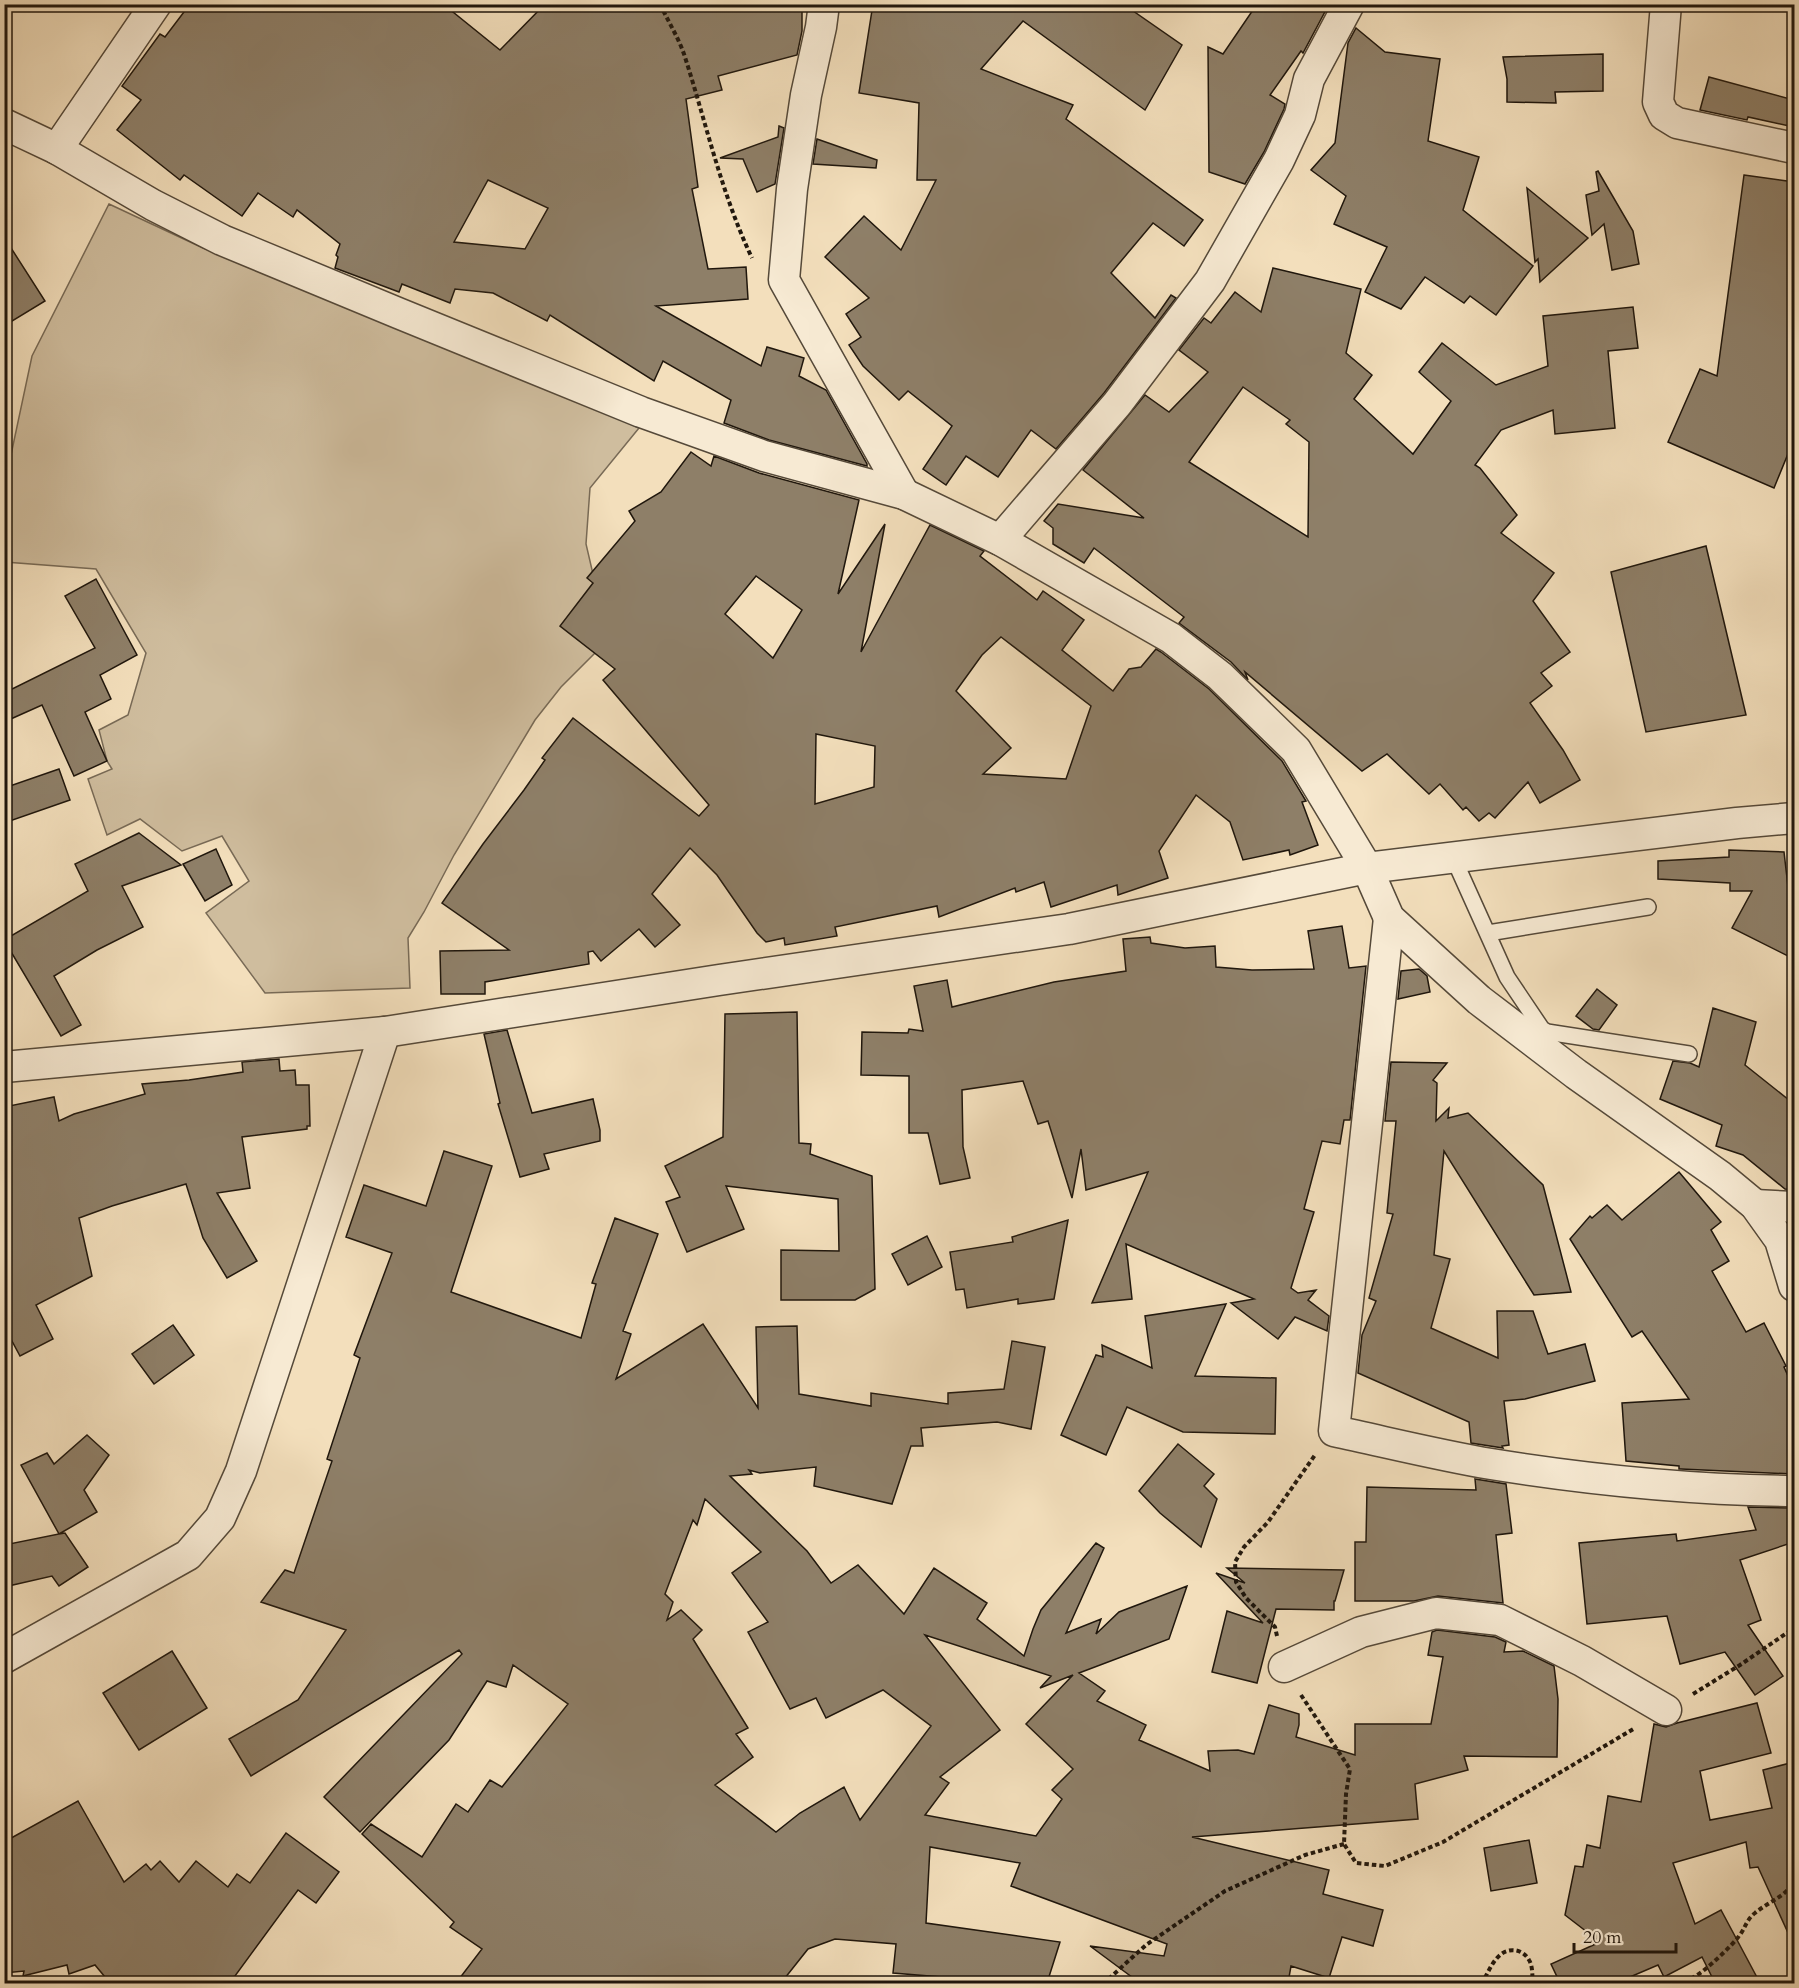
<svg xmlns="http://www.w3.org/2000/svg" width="1799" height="1988" viewBox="0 0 1799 1988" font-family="Cardo,serif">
<rect width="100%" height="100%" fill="#f3dfbc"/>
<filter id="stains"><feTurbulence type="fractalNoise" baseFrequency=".00333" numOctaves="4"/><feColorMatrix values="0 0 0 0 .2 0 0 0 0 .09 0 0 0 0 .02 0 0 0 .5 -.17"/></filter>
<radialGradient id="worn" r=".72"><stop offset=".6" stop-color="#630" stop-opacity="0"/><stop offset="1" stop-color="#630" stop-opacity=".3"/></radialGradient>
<polygon fill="#cfbd9e" stroke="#786a56" stroke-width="1.5" points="109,204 203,248 413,325 639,428 590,488 586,544 599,600 606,642 561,687 535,720 454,855 424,912 408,938 410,988 265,993 206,913 249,881 222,836 182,851 140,819 107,835 88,779 112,769 107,761 99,730 128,715 146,653 96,569 5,562 5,483 32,356"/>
<g fill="#8e7f68" stroke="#20170d" stroke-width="1.5" fill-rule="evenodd">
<path d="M190 4H443L500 50 545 4H802V31L797 55 718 76 722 90 686 99 698 187 692 189 708 269 746 267 748 299 656 306 761 366 767 347 804 358 799 376 826 390 867 464V466L769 440 724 423 731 400 663 361 654 381 550 315 547 321 493 293 455 289 450 303 402 284 399 292 335 268 338 257 336 255 340 244 297 210 293 217 258 193 242 216 184 175 180 180 117 130 141 100 122 86 160 34 165 37ZM488 180 548 208 525 249 454 242Z"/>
<polygon points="873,4 1123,4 1182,45 1145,110 1023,21 981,69 1073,105 1066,119 1203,220 1184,246 1153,223 1111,273 1155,318 1171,295 1176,298 1104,393 1056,449 1031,430 998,477 966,456 946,485 923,469 952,426 908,391 899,400 863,366 849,345 861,337 846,314 869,298 825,257 864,216 901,250 936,180 917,180 919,103 859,93"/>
<polygon points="1257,4 1328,6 1303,53 1301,51 1270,95 1285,104 1284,109 1264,152 1245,184 1209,172 1208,47 1223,54"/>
<polygon points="1356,28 1385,52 1440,59 1428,141 1479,157 1463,210 1533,266 1496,315 1470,296 1464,303 1425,277 1401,309 1365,292 1387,247 1334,224 1346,196 1311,170 1335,143 1348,43"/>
<polygon points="1603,54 1603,91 1555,92 1556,103 1507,102 1507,79 1503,57"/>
<polygon points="1709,77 1794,100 1794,127 1748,117 1747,120 1700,110"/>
<polygon points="779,126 784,128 775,184 757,192 743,159 720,158 778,137"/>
<polygon points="817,139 877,160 876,168 813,164"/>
<polygon points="1598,171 1633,231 1639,264 1612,270 1604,224 1592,235 1586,195 1599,191 1596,172"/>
<polygon points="1744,175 1794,182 1794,439 1774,488 1668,442 1700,369 1717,376"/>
<polygon points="1527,188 1588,238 1540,282 1538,259 1535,262"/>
<polygon points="4,237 45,301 4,326"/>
<path d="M1273 268 1361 289 1346 353 1372 375 1354 399 1413 454 1451 401 1419 372 1442 343 1496 385 1548 366 1543 316 1633 307 1638 348 1608 351 1615 428 1555 434 1553 410 1501 430 1475 465 1480 468 1517 515 1501 533 1554 573 1533 601 1570 652 1541 673 1552 686 1530 703 1563 750 1580 780 1540 803 1528 782 1495 818 1489 813 1479 821 1466 807 1463 810 1440 784 1429 794 1387 754 1362 771 1245 672 1248 680 1231 662 1179 623 1184 617 1094 548 1084 563 1053 544V528L1044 521 1058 504 1144 518 1083 470 1145 395 1169 412 1208 372 1179 350 1204 318 1211 323 1235 292 1261 312ZM1243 387 1290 420 1286 424 1309 442 1308 537 1189 462Z"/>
<path d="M691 452 711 466 714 456 759 473 859 500 838 594 885 524 861 652 930 525 984 551 980 556 1037 600 1043 591 1084 620 1062 650 1113 691 1129 669 1141 667 1156 649 1161 652 1209 689 1282 761 1306 801 1302 802 1318 845 1290 855 1289 850 1243 860 1230 822 1196 795 1159 851 1168 878 1118 895 1117 885 1051 907 1044 882 1016 892 1015 888 939 917 937 906 835 927 837 936 785 945 784 938 766 942 757 933 717 875 690 848 652 894 680 925 655 947 639 929 601 961 593 951 588 952 589 964 485 982V994H441L440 951 509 950 442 903 483 844 524 790 545 760 542 758 573 718 699 816 709 805 603 680 615 669 560 626 593 583 587 578 635 521 629 511 661 492ZM756 576 802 610 773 658 725 614ZM1001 637 1091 706 1066 779 983 774 1011 748 956 691 982 655ZM816 734 875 746 874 787 815 804Z"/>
<polygon points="1706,546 1746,715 1646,732 1611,572"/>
<polygon points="96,579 137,655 100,675 111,699 85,712 107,761 74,776 42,705 4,722 4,693 95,648 65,596"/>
<polygon points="59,769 70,800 4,823 4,788"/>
<polygon points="139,833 181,865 122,886 143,927 97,950 54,976 81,1025 61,1036 4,940 88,891 75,864"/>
<polygon points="216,849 232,885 205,901 183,864"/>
<polygon points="1729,850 1784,852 1794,939 1794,959 1732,928 1752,891 1730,891 1730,883 1658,879 1658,861 1729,857"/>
<polygon points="1342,926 1349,968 1366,966 1350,1120 1344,1120 1340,1144 1322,1141 1304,1209 1314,1212 1291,1288 1298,1293 1316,1290 1308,1300 1329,1316 1327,1331 1295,1317 1278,1339 1231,1303 1254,1299 1126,1244 1132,1299 1092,1303 1148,1172 1086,1190 1081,1149 1072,1198 1048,1121 1038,1124 1023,1081 962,1090 963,1147 970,1178 940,1184 928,1133 909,1133 909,1076 861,1075 862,1032 908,1033 909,1029 923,1031 914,986 947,980 952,1007 1054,982 1126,971 1123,939 1150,937 1151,943 1185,948 1215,946 1216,967 1252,970 1314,969 1308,931"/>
<polygon points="1419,969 1427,976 1430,992 1398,999 1401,971"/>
<polygon points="1597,989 1617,1005 1599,1030 1593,1029 1576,1016"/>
<polygon points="1713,1008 1756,1022 1745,1065 1794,1104 1794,1190 1785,1189 1743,1155 1716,1146 1722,1125 1660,1099 1673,1061 1690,1063 1699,1067"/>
<polygon points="797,1012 799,1143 811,1144 810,1154 872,1176 875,1289 855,1300 781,1300 781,1250 839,1251 838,1199 726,1186 744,1229 687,1252 666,1202 680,1197 665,1166 723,1137 725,1014"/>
<polygon points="507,1030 532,1113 593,1099 600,1130 600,1141 544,1154 549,1169 520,1177 498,1104 500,1103 484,1034"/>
<polygon points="279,1059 280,1071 295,1070 296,1085 309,1085 310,1126 307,1126 307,1129 242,1137 250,1188 217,1193 257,1261 227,1278 203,1238 186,1184 112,1206 79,1218 92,1276 36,1305 53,1339 20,1356 4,1326 4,1107 54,1097 59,1121 74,1114 145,1094 142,1084 189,1080 243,1072 242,1062"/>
<polygon points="1391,1062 1447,1063 1433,1080 1437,1083 1436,1121 1449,1108 1448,1118 1468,1113 1543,1185 1571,1292 1534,1295 1444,1151 1434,1255 1450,1259 1431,1328 1498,1358 1497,1311 1533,1311 1548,1354 1585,1344 1595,1381 1525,1399 1504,1401 1509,1445 1502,1446 1503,1448 1471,1443 1469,1422 1358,1373 1362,1335 1376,1301 1369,1298 1393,1214 1387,1213 1396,1121 1385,1121"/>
<path d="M444 1151 492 1166 451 1292 581 1338 596 1284 592 1283 615 1218 658 1234 623 1331 631 1334 616 1379 703 1324 758 1408 756 1327 797 1326 799 1394 871 1406V1393L948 1404V1393L1004 1389 1012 1341 1045 1347 1031 1429 997 1422 921 1428 923 1446H911L892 1504 814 1486 816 1467 760 1473 749 1470 752 1474 730 1476 807 1551 831 1583 858 1565 904 1614 934 1568 987 1603 977 1619 1024 1656 1033 1629 1041 1610 1096 1543 1104 1548 1066 1633 1101 1619 1096 1634 1119 1612 1187 1586 1169 1639 1079 1673 1105 1691 1097 1701 1146 1725 1139 1740 1210 1771 1208 1751 1238 1750 1254 1754 1269 1705 1299 1714V1725L1296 1737 1355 1755V1724H1431L1443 1657 1428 1655 1432 1632 1437 1630 1495 1637 1506 1642 1504 1652 1523 1651 1554 1666 1558 1699 1557 1757 1464 1756 1468 1770 1415 1784 1418 1819 1192 1837 1329 1870 1323 1894 1383 1910 1373 1946 1342 1937 1329 1978 1291 1966 1288 1983H1140L1090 1946 1164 1956 1167 1944 1011 1886 1020 1863 930 1847 926 1923 1060 1942 1047 1983H940L941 1977 893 1973 896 1944 835 1939 808 1949 781 1983H456L482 1949 450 1927 454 1922 362 1834 371 1824 422 1857 456 1804 468 1812 490 1780 502 1787 568 1704 513 1665 506 1687 487 1681 449 1740 360 1832 324 1797 462 1654 459 1650 251 1776 229 1739 298 1700 346 1630 261 1602 285 1570 294 1573 332 1461 327 1459 360 1358 354 1355 392 1253 346 1237 364 1185 426 1206ZM705 1499 761 1552 732 1573 768 1622 748 1632 790 1709 816 1698 826 1718 883 1690 931 1726 860 1820 844 1787 800 1813 776 1832 715 1785 753 1757 736 1734 748 1728 693 1639 702 1630 681 1610 667 1620 673 1602 665 1594 693 1520 697 1525ZM925 1635 1051 1676 1040 1688 1073 1675 1026 1724 1073 1769 1052 1790 1062 1799 1036 1836 925 1815 949 1783 940 1777 1000 1730Z"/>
<polygon points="1679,1172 1721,1222 1711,1230 1729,1261 1712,1271 1746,1332 1764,1323 1786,1366 1784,1367 1794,1389 1794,1474 1681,1469 1679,1469 1679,1466 1626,1461 1622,1403 1689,1399 1642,1331 1632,1337 1570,1239 1590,1216 1592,1218 1607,1205 1622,1220"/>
<polygon points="1068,1220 1054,1299 1018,1304 1018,1299 967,1308 964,1289 956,1290 950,1252 1013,1242 1012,1237"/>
<polygon points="927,1236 942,1267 908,1285 892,1254"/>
<polygon points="1226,1304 1195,1376 1276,1378 1275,1434 1183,1432 1127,1407 1106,1455 1061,1435 1096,1355 1103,1357 1102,1345 1152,1368 1145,1316"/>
<polygon points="173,1325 194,1355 154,1384 132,1354"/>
<polygon points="87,1435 109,1455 84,1490 97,1512 59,1534 65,1533 88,1567 59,1586 52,1576 4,1587 4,1545 59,1534 21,1465 47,1453 54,1464"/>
<polygon points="1178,1444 1214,1474 1204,1486 1217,1499 1201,1547 1160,1513 1139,1491"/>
<polygon points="1475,1479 1506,1484 1512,1533 1496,1535 1503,1603 1438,1596 1414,1601 1355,1601 1355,1542 1366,1542 1367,1487 1476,1490"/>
<polygon points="1748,1507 1794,1508 1794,1542 1740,1560 1761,1620 1748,1625 1783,1676 1755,1695 1725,1652 1680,1664 1667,1616 1587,1624 1579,1543 1676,1534 1677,1541 1756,1530"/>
<polygon points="1227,1568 1344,1570 1335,1601 1334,1601 1334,1610 1276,1609 1257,1683 1212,1672 1227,1611 1263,1623 1216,1573 1245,1583"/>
<polygon points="172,1651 207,1708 139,1750 103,1693"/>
<polygon points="1757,1703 1771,1753 1700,1771 1710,1820 1772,1808 1763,1770 1794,1762 1794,1946 1758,1867 1750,1868 1746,1842 1673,1863 1695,1924 1721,1910 1760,1983 1715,1983 1702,1957 1664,1977 1658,1965 1616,1983 1560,1983 1551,1964 1600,1942 1565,1915 1575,1866 1583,1867 1587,1845 1600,1848 1608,1796 1641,1802 1654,1724 1666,1727 1677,1723"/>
<polygon points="78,1801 124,1882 146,1864 151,1870 160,1861 179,1882 196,1861 228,1887 237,1874 250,1883 286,1833 339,1872 316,1903 298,1890 235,1976 223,1983 110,1983 95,1965 69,1974 67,1965 23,1976 24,1971 4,1973 4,1842"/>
<polygon points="1529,1840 1537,1883 1491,1891 1484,1848"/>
</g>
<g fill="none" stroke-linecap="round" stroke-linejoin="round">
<defs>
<g id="lane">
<polyline points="1453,857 1507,977 1542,1029 1547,1032 1689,1054"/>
<polyline points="1488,933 1648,907"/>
</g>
<g id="street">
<polyline points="824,4 821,27 806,95 792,189 784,280 904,494"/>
<polyline points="1666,4 1658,102 1664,115 1677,123 1794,148"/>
<polyline points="4,124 57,149 153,205 222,240 398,313 641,412 764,456 904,494 1000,540 1171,638 1220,676 1296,750 1367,868 1389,918 1479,1000 1576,1074 1720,1176 1755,1205 1780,1240 1794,1286"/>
<polyline points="57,149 156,4"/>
<polyline points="1000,540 1117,404 1210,281 1279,160 1300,115 1309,79 1349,4"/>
<path d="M1389 918 1334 1431C1386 1442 1438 1455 1491 1464 1591 1480 1693 1490 1794 1491"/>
<polyline points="4,1067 385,1032 719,980 1069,929 1367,868 1737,823 1794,818"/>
<polyline points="1755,1205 1794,1207"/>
<polyline points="4,1658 188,1555 220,1518 241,1471 385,1032"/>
<polyline points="1284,1667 1361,1632 1436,1613 1500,1620 1582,1661 1666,1710"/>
</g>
</defs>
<use href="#lane" stroke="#554939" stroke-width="18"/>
<use href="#street" stroke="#554939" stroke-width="33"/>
<g stroke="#20170d" stroke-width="4" stroke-dasharray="4.5 3" stroke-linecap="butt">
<path d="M660 4C668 21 678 37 684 54 706 122 721 193 752 258"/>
<polyline points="1277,1636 1275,1627 1246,1598 1236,1582 1235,1562 1244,1547 1268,1522 1315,1455"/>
<polyline points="1693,1694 1740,1665 1794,1628"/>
<polyline points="1301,1695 1350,1769 1346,1794 1344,1844 1356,1863 1385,1866 1443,1842 1635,1728"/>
<polyline points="1103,1984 1146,1945 1225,1891 1305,1855 1344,1844"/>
<path d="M1481 1984C1488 1974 1491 1963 1500 1955 1509 1947 1523 1949 1529 1960 1533 1966 1532 1976 1533 1984"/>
<path d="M1677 1984C1682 1982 1689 1980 1694 1977 1704 1972 1733 1945 1739 1936 1745 1929 1746 1920 1755 1913 1768 1902 1785 1897 1794 1882"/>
</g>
<use href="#lane" stroke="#f7ead3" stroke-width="15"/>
<use href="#street" stroke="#f7ead3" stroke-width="30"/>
</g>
<rect width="1799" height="1988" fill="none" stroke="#f3dfbc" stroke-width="24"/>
<rect x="6" y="6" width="1787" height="1976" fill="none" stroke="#20170d" stroke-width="3"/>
<rect x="12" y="12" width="1775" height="1964" fill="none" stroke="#20170d" stroke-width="1.5"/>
<path d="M1574 1943v9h102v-9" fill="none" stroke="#20170d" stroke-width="3"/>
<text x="1583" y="1943" font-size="18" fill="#20170d" stroke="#f7ead3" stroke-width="4.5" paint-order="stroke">20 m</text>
<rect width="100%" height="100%" filter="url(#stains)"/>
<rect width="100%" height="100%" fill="url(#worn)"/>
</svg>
